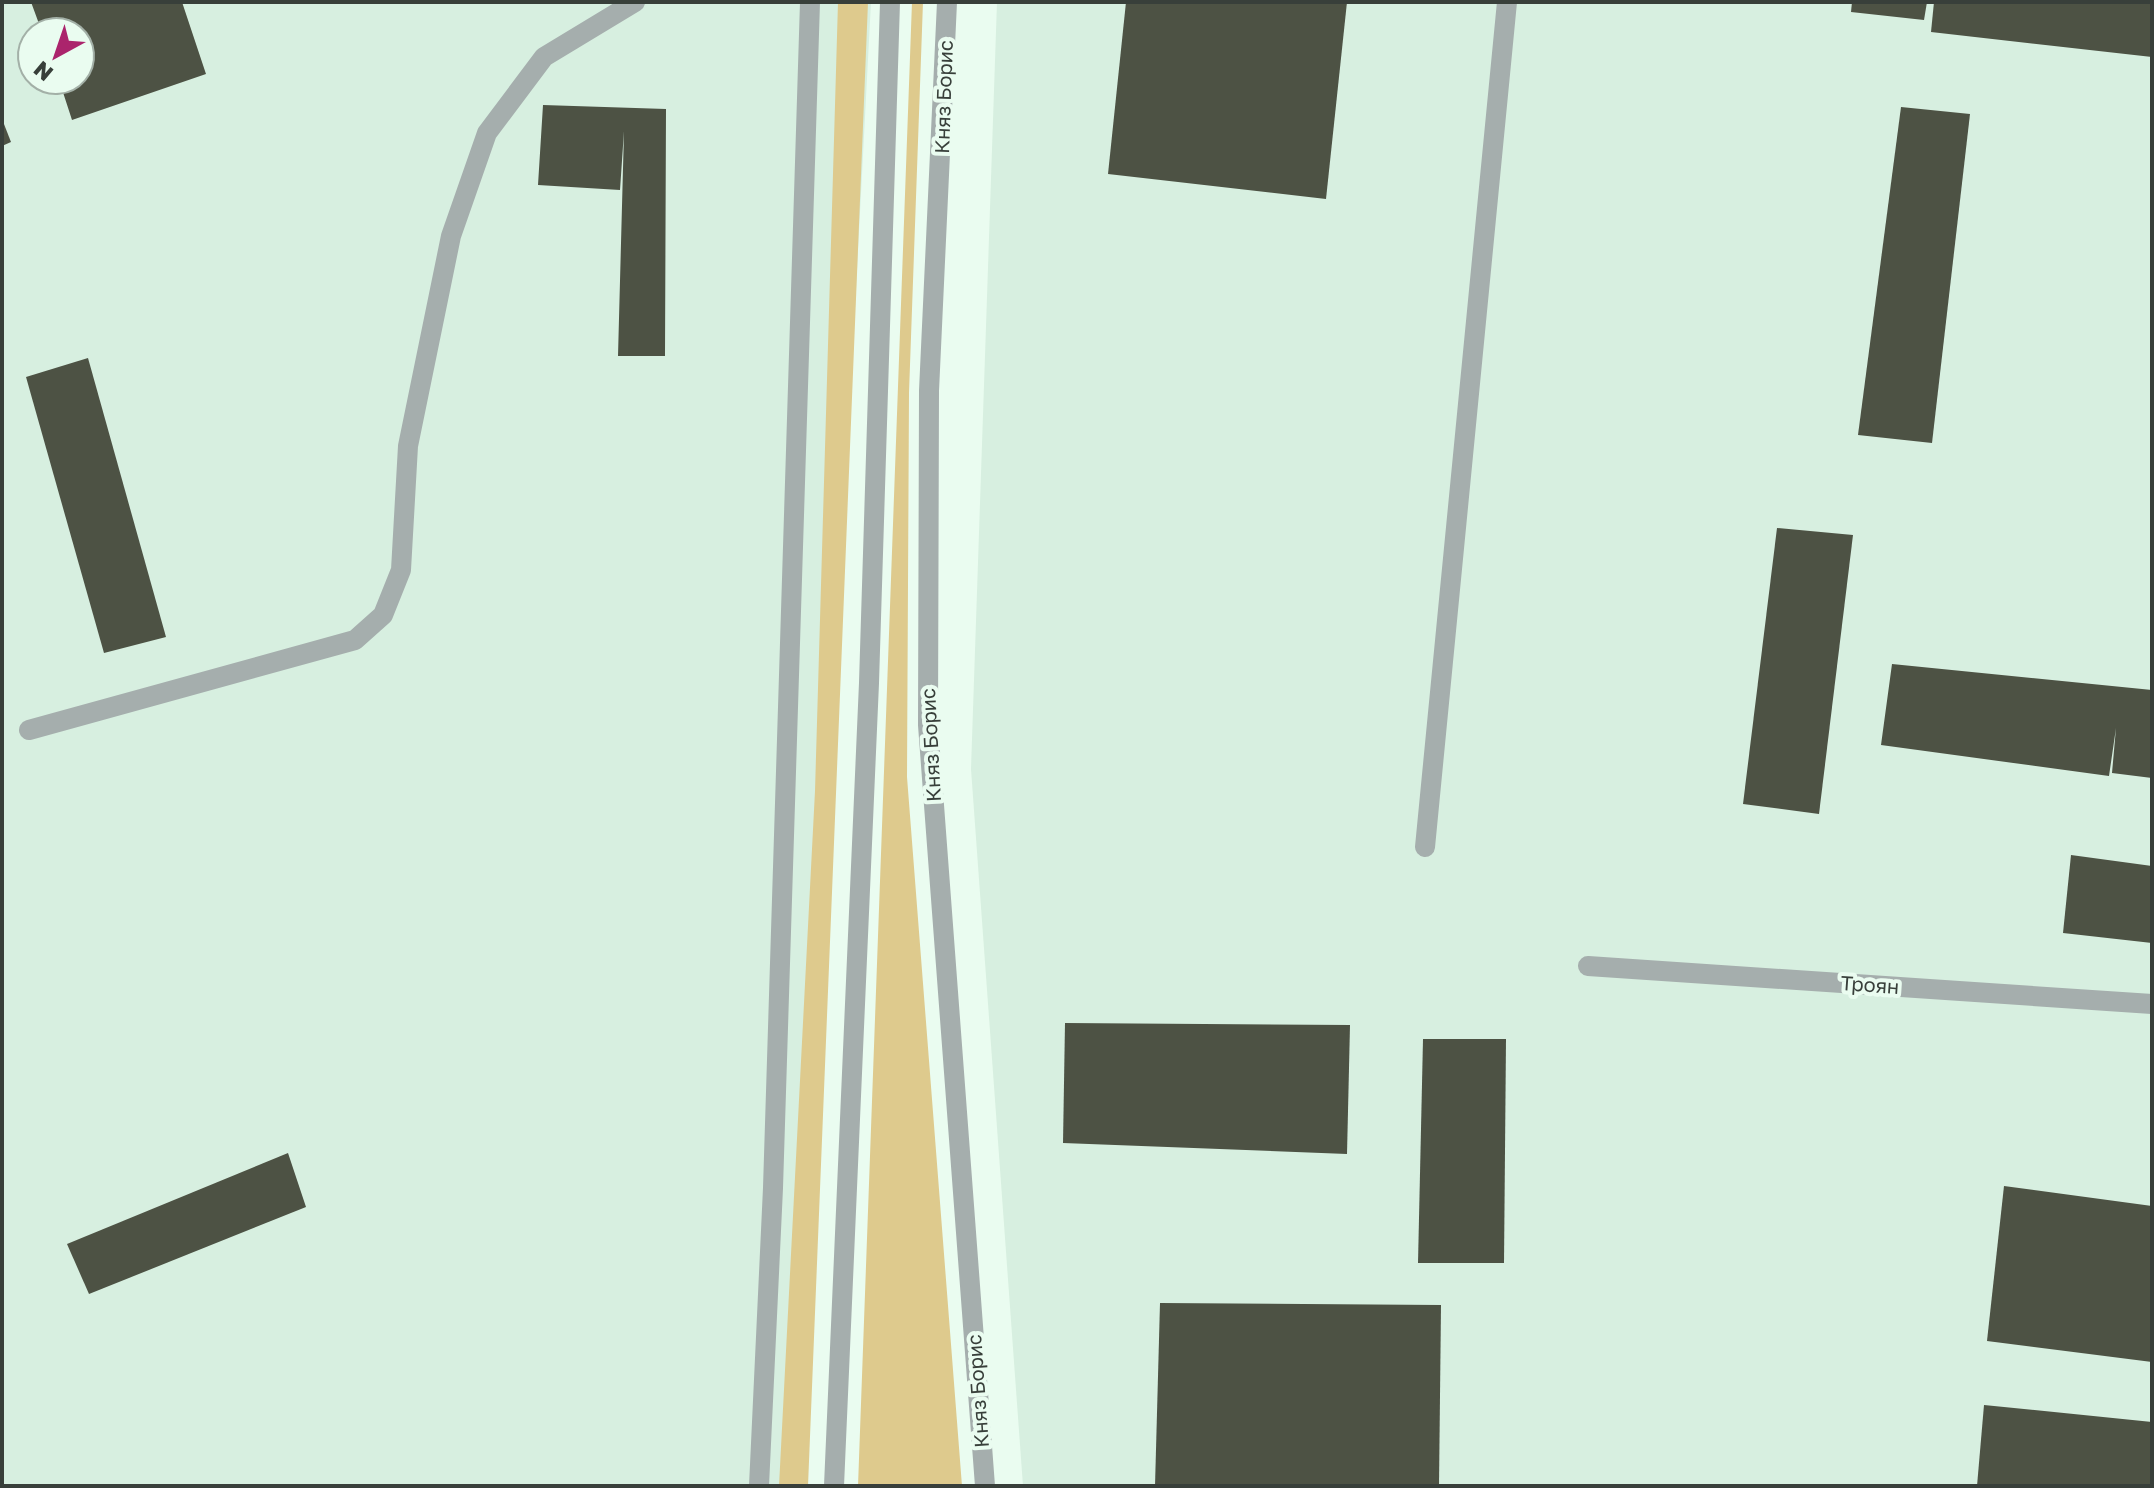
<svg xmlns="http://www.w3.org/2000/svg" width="2154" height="1488" viewBox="0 0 2154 1488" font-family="'Golos Text',sans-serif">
<rect width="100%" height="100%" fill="#eafcf0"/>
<g fill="#d7efe0" fill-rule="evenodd">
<path d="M2 2H871L825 882 787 1486H2ZM32 32H80V80H32Z"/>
<polygon points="997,2 2152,2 2152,1486 1023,1486 971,769"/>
</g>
<g fill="#deca8d">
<polygon points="838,2 868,2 808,1486 779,1486 815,791"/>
<polygon points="912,2 923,2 909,393 907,777 962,1486 858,1486"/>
</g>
<g fill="#4d5244">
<polygon points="31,2 182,2 206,74 72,120 59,80 80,80 80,32 42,32"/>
<polygon points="1126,2 1347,2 1326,199 1108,174"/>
<polygon points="1852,2 1927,2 1924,20 1851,12"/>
<polygon points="1934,2 2152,4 2152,57 1931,32"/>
<polygon points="543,105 666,109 665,356 618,356 624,131 620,190 538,185"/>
<polygon points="1901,107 1970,114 1932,443 1858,435"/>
<polygon points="2,119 11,142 2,146"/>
<polygon points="88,358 166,637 104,653 26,377"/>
<polygon points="1777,528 1853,535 1819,814 1743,804"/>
<polygon points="1892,664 2152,690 2152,778 2112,773 2116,728 2109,776 1881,745"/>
<polygon points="2071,855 2152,866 2152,943 2063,933"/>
<polygon points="1065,1023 1350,1025 1347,1154 1063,1143"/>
<polygon points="1423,1039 1506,1039 1504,1263 1418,1263"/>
<polygon points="288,1153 306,1207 89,1294 67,1244"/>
<polygon points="2004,1186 2152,1206 2152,1362 1987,1341"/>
<polygon points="1160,1303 1441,1305 1439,1486 1155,1486"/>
<polygon points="1984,1405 2152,1422 2152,1486 1977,1486"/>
</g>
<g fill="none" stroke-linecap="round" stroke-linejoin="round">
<polyline stroke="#a5aead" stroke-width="20" points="1425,847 1507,2"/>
<g stroke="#a5aead" stroke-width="20">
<polyline points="29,730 355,640 383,615 401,570 408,446 451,236 487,133 544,57 635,2"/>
<polyline points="1588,966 2152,1004"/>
<polyline points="759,1486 773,1188 810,2"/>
</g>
<g stroke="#a5aead" stroke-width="20">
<polyline points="947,2 929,391 928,725 985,1486"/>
<polyline points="834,1486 869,683 890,2"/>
</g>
</g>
<g text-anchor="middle" stroke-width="8" stroke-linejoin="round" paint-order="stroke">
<g font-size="20" fill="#383f3a" stroke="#eafcf0">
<text transform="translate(944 97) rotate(-88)" y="7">Княз Борис</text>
<text transform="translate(931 745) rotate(-93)" y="7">Княз Борис</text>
<text transform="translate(1870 985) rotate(4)" y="7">Троян</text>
<text transform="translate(978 1391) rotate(-94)" y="7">Княз Борис</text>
</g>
</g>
<rect width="2154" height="1488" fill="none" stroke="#383f3a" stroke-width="8"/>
<g transform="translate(56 56) rotate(220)"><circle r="38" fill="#eafcf0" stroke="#a3b0a7" stroke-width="2"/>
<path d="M0-6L14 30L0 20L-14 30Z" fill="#ab246c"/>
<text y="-12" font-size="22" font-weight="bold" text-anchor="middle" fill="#383f3a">N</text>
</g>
</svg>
